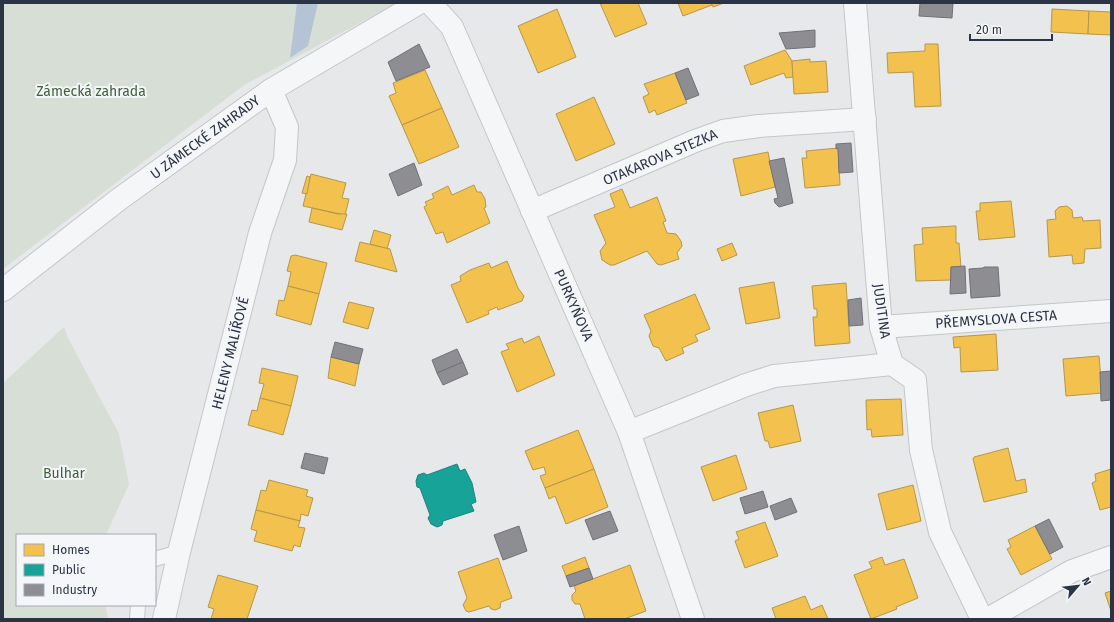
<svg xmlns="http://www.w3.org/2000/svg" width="1114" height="622" viewBox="0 0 1114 622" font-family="'Fira Sans',sans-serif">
<rect width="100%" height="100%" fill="#e6e8ea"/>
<g fill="#d6ded6">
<polygon points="3,3 397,3 244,85 3,269"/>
<polygon points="64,327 68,338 119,434 129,484 106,535 17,535 17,605 105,605 108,619 3,619 3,383"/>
</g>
<polygon fill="#b4c4d5" points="297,3 318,3 308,46 290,58"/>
<g fill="#f2c14e" stroke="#b6974b">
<polygon points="600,3 638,3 647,24 615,37"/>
<polygon points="678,3 711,3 712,5 683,16"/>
<polygon points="711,3 724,3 713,7"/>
<polygon points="557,9 576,57 538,73 518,26"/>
<polygon points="1052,9 1089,11 1088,34 1051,32"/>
<polygon points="1089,11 1111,12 1111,35 1088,34"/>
<polygon points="925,44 938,44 941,106 915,107 913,72 888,73 887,53 925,51"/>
<polygon points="785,50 792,61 793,77 786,78 784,73 751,85 744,66"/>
<polygon points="810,59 810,62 826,61 828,92 794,94 792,61"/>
<polygon points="425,70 442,108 402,125 389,96 396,93 393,83"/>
<polygon points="675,73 687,103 657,115 655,110 649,113 643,97 649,94 644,84"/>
<polygon points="594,97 615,144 576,161 556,114"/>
<polygon points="442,108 459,147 419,164 402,125"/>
<polygon points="838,148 840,185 805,188 802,158 807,158 806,151"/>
<polygon points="768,152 775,187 741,196 733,159"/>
<polygon points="311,174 346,183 342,198 349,199 345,215 303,206"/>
<polygon points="307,176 310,177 307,194 302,193"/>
<polygon points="474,185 477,192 481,192 485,199 486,207 484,208 490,223 447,243 443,232 436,234 424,207 427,205 425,202 434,198 432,194 448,186 452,195"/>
<polygon points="622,189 630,208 657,197 666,221 663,222 667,233 676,234 681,241 682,246 677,253 679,259 661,265 657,264 647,251 614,265 610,265 602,260 600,251 606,243 594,215 615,207 610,194"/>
<polygon points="1011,201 1015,237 979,240 976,211 980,211 980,203"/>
<polygon points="1067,206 1072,210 1073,218 1082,217 1083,221 1100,220 1101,248 1085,249 1084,263 1073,264 1072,255 1049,257 1047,220 1056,219 1055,211 1059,207"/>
<polygon points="312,208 338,214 347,214 342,230 309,222"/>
<polygon points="954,226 956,226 956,243 959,243 961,267 951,267 951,280 916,281 914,245 923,244 922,228"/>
<polygon points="374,230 391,235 387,249 370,244"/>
<polygon points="360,242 390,249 397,272 355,261"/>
<polygon points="732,243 737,255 722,261 717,249"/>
<polygon points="295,255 327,263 319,294 288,286 291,272 287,271 291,256"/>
<polygon points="507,261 518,288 524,296 522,301 498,310 497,307 488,311 489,314 467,323 451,285 461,281 460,276 470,270 489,263 491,268"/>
<polygon points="774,282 780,318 746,324 739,288"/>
<polygon points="846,283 850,343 815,346 813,317 817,317 817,309 814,309 812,286"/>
<polygon points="288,286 319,294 311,325 276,315 279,300 284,301"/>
<polygon points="695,294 710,329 695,335 698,341 682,348 684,353 666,361 659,348 653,346 649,336 651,331 644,315"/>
<polygon points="349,302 374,308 368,329 343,322"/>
<polygon points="996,334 998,370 961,372 960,347 954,348 953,337"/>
<polygon points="539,336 555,375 517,392 501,352 509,349 506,344 522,338 524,343"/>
<polygon points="1099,356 1102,393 1066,396 1063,359"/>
<polygon points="331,357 359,364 355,386 328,378"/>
<polygon points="262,368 298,376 291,406 260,398 264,384 259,383"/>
<polygon points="260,398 291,406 283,435 248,425 252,410 257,411"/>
<polygon points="901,399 903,435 872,437 871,429 867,430 866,400"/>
<polygon points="793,405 801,441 770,448 768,441 765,441 758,413"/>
<polygon points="578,430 594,469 545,488 540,476 546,474 544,467 533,470 525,451"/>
<polygon points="1008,448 1016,481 1025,479 1027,492 984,502 973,459 974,457"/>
<polygon points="736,455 747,489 713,501 701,467"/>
<polygon points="594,469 608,507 566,524 555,496 549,499 545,488"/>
<polygon points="1111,469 1111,507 1100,510 1092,483 1096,481 1095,474"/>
<polygon points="269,480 308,490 306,496 313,498 308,516 301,514 300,521 256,510 261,490 266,491"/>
<polygon points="913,485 921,521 887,530 878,494"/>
<polygon points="256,510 300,521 298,527 305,528 300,547 294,545 292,551 254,541 257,531 251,529"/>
<polygon points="765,522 778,556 745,568 735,541 739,539 736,532"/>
<polygon points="1035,526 1052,559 1021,575 1007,549 1011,547 1008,540"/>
<polygon points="585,557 589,568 566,576 562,566"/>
<polygon points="882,557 885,565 904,559 918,598 896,607 897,609 871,619 854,575 872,568 869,562"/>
<polygon points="498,558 512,598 501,602 500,608 495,610 491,609 489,606 469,612 466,611 463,605 467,598 458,572"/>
<polygon points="630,565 646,611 624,619 585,619 580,604 575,604 572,600 572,595 576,591 574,586"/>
<polygon points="218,575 258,586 247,619 211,619 214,609 208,607"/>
<polygon points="1111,591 1111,611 1105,593"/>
<polygon points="805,596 811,610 822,605 828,619 776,619 772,608"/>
</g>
<polygon fill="#17a398" stroke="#1d827f" points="457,464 460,471 465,469 472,483 476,502 471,504 474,511 443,521 442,525 437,527 431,524 428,518 430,515 420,488 417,487 416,481 418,475 424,473 427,475"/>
<g fill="#8d8d92" stroke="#70727b">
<polygon points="920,3 953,3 952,18 919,16"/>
<polygon points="815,30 815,47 786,49 779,33"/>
<polygon points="419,44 430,67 396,81 388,62"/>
<polygon points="688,68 699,95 686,100 675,73"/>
<polygon points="851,143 853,172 839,173 838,148 836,149 836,144"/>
<polygon points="784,158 793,203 779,207 775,203 774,199 778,198 769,161"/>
<polygon points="414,163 422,185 398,196 389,174"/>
<polygon points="965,266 966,293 950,294 951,267"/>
<polygon points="984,267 998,267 1000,296 971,298 969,269 983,268"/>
<polygon points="861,298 863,325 849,326 848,300"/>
<polygon points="335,342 363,349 359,364 331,357"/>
<polygon points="457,349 463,362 437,373 432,360"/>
<polygon points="463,362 468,374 443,385 437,373"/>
<polygon points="1111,371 1111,400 1101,401 1100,372"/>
<polygon points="305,453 328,458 324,474 301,468"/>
<polygon points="763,491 768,507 745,514 740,498"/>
<polygon points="791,498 797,512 775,520 770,506"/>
<polygon points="610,511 618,531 593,540 585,520"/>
<polygon points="1049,519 1063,547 1050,554 1035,526"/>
<polygon points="519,526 527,551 503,560 494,535"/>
<polygon points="589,568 593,579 570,587 566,576"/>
</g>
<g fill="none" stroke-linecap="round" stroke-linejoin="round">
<defs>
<g id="service">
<polyline points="155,559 179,552"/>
<polyline points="137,619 138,605"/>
</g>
<g id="minor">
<polyline points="430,3 452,27 629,432 693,619"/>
<polyline points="855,3 881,327 892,364 915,380 921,450 940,532 982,619"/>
<polyline points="532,211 695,141 723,131 759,126 865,119"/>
<polyline points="3,290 118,200 271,90 419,3"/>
<polyline points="881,327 1111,311"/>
<polyline points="629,432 746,385 774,376 892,364"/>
<polyline points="164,619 179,552 260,233 285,160 287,127 271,90"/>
<polyline points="988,619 1072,571 1111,557"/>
</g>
</defs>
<use href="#service" stroke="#c4c6c8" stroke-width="16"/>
<use href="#minor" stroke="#c4c6c8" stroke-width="24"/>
<use href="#service" stroke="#f5f6f7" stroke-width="14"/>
<use href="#minor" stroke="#f5f6f7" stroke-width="22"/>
</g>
<g text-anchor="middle" stroke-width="4" stroke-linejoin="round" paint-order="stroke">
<g font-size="14" fill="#3f6138" stroke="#f4f6f9">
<text x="91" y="96">Zámecká zahrada</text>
<text x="64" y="478">Bulhar</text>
</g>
<g font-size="14" fill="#2b3445" stroke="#f4f6f9">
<text transform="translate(205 137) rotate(-36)" y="5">U ZÁMECKÉ ZAHRADY</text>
<text transform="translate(660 157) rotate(-23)" y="5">OTAKAROVA STEZKA</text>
<text transform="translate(574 305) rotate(66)" y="5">PURKYŇOVA</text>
<text transform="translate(882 311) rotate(82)" y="5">JUDITINA</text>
<text transform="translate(996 319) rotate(-4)" y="5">PŘEMYSLOVA CESTA</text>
<text transform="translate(230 353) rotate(-76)" y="5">HELENY MALÍŘOVÉ</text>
</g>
</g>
<rect width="1114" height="622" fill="none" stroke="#2b3445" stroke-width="8"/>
<rect x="16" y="534" width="140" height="72" fill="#f4f6f9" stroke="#a4a8b1"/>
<rect x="24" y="544" width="20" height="12" fill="#f2c14e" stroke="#a4a8b1"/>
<text x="52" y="554" font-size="12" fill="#2b3445">Homes</text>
<rect x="24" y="564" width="20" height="12" fill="#17a398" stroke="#a4a8b1"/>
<text x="52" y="574" font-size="12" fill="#2b3445">Public</text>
<rect x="24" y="584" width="20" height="12" fill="#8d8d92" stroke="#a4a8b1"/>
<text x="52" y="594" font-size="12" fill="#2b3445">Industry</text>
<g transform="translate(1078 586) rotate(62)" stroke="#f4f6f9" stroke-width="3" paint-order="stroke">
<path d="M0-3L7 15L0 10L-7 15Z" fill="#2b3445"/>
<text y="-6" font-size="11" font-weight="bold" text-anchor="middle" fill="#2b3445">N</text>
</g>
<path d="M970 34v6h82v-6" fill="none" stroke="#2b3445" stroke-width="2"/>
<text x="976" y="34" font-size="12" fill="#2b3445" stroke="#f4f6f9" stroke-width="3" paint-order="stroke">20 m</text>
</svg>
